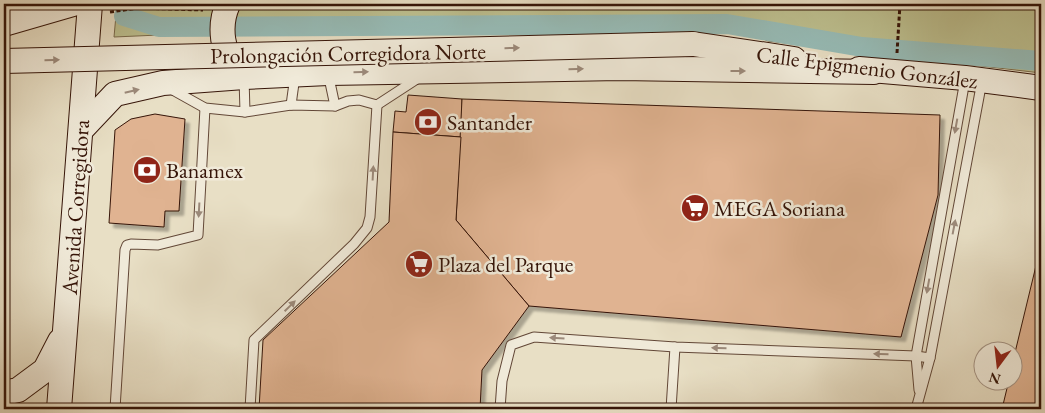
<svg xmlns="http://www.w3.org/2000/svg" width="1045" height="413" viewBox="0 0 1045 413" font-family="'EB Garamond',serif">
<defs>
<filter id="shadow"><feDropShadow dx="4.5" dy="4.5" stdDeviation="1" flood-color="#0004"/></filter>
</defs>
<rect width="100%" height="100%" fill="#e8dfc5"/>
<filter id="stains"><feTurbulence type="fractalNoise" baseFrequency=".004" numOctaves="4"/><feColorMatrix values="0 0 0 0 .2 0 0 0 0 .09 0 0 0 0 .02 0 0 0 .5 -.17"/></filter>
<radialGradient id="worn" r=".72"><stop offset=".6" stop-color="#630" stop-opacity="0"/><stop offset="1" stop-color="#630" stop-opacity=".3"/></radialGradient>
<polygon fill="#bdc090" stroke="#796a4c" points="117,4 1041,4 1041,73 768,41 730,24 430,23 114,37"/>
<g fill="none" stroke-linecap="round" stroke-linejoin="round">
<polyline stroke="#97bcb7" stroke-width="20" points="124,16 159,27 727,24 862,47 1041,61"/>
</g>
<g fill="#e0b391" stroke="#351408" filter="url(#shadow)">
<polygon points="408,95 462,99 461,137 393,132 395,111 406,112"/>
<polygon points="462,99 940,115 938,195 901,337 529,306 456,220"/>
<polygon points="155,114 185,119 179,211 165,211 164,227 109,223 115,130 131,119"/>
<polygon points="393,132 461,137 456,220 529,306 482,370 480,409 259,409 263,340 389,222"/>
<polygon points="1041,245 1041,409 1002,409 1009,380 1012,380 1012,365"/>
</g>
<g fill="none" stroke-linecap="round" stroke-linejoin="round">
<defs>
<g id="lane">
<polyline points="328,73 335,106"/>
<polyline points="244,78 245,112"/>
<polyline points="171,89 205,108 245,112 291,105 335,106 348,101 359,100 377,105 420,77"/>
<polyline points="291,105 295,76"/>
<polyline points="919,390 916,356 965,80"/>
<polyline points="115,409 125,250 127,245 131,244 158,245 198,235 205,108"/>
<polyline points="250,409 254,340 354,244 367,228 370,217 377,105"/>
<polyline points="500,409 502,381 511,345 534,337 675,347 916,356 930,358"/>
<polyline points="671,409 675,347"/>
<polyline points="916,409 930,358 982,81"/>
</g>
<g id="secondary">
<path d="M228 4C218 26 222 54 238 72"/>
<polyline points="4,24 73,4"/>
<polyline points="693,44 794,59"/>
<polyline points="859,69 965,78 1041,88"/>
<polyline points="81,130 115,94 163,83 244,77 328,73 620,68 874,72"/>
<polyline points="4,393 18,390 45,370 60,341"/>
<polyline points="59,409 90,4"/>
</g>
</defs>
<use href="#lane" stroke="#624737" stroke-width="11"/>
<use href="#secondary" stroke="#351408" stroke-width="26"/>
<g stroke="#351408" stroke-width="3" stroke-dasharray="4 2.5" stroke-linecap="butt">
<polyline points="902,4 944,4"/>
<polyline points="249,6 271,4"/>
<polyline points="110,12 138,8 203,10"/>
<polyline points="897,53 900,4"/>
</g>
<use href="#lane" stroke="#f0ead9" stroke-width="9"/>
<use href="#secondary" stroke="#f0ead9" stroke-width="24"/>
<defs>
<polyline id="secondary-bridge" points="4,61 693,44"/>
</defs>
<use href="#secondary-bridge" stroke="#351408" stroke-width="26" stroke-linecap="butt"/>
<use href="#secondary-bridge" stroke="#f0ead9" stroke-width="24"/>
</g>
<defs><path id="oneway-solid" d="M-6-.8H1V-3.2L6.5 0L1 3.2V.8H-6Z" transform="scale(1.25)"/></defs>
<g fill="#9c8a7b">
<use href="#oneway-solid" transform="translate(512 48) rotate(-1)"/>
<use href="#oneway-solid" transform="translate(52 60) rotate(-1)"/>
<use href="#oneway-solid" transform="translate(576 69) rotate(-1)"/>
<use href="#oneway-solid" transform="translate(738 71)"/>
<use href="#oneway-solid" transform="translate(361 72) rotate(-1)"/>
<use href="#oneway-solid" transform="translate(132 91) rotate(-13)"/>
<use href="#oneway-solid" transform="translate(956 126) rotate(100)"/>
<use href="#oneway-solid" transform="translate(373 173) rotate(-87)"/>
<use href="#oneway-solid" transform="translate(199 210) rotate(93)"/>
<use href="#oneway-solid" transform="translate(954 227) rotate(-79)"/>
<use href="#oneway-solid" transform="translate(928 286) rotate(100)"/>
<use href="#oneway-solid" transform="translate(290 306) rotate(-44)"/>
<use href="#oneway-solid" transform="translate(557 338) rotate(-176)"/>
<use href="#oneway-solid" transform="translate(719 348) rotate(-178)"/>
<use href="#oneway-solid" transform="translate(881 354) rotate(-178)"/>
</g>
<defs>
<symbol id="bank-disc" viewBox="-11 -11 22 22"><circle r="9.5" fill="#8f2418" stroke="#f0ead9"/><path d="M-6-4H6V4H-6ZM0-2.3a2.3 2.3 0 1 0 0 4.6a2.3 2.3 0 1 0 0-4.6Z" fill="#fff"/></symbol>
<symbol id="supermarket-disc" viewBox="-11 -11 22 22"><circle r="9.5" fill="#8f2418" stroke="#f0ead9"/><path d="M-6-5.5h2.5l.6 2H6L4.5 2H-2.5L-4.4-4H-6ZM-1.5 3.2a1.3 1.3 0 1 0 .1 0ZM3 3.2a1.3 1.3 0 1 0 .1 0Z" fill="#fff"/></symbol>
</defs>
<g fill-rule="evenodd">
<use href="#bank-disc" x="412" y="106" width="32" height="32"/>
<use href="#bank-disc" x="131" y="154" width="32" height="32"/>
<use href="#supermarket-disc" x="679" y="192" width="32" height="32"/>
<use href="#supermarket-disc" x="403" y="248" width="32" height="32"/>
</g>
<g text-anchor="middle" stroke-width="5" stroke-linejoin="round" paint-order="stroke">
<g font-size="22" fill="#351408" stroke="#f0ead9">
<text transform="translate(348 53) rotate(-1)" y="8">Prolongación Corregidora Norte</text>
<text transform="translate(867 67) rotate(7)" y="8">Calle Epigmenio González</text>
<text transform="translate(75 207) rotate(-86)" y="8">Avenida Corregidora</text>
</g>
<g font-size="22" fill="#351408" stroke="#f0ead9" text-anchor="start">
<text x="447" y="130">Santander</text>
<text x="166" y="178">Banamex</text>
<text x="714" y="216">MEGA Soriana</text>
<text x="438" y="272">Plaza del Parque</text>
</g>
</g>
<rect width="1045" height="413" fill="none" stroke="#e8dfc5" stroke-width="20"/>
<rect x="5" y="5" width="1035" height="403" fill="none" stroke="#351408" stroke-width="2.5"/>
<rect x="10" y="10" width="1025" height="393" fill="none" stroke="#351408"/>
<g transform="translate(998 366) rotate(195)"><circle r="24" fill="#f0ead9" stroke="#a59485"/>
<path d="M0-4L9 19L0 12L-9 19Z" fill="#8f2418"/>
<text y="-8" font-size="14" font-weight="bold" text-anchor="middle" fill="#351408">N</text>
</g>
<rect width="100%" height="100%" filter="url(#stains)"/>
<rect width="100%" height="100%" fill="url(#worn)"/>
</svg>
